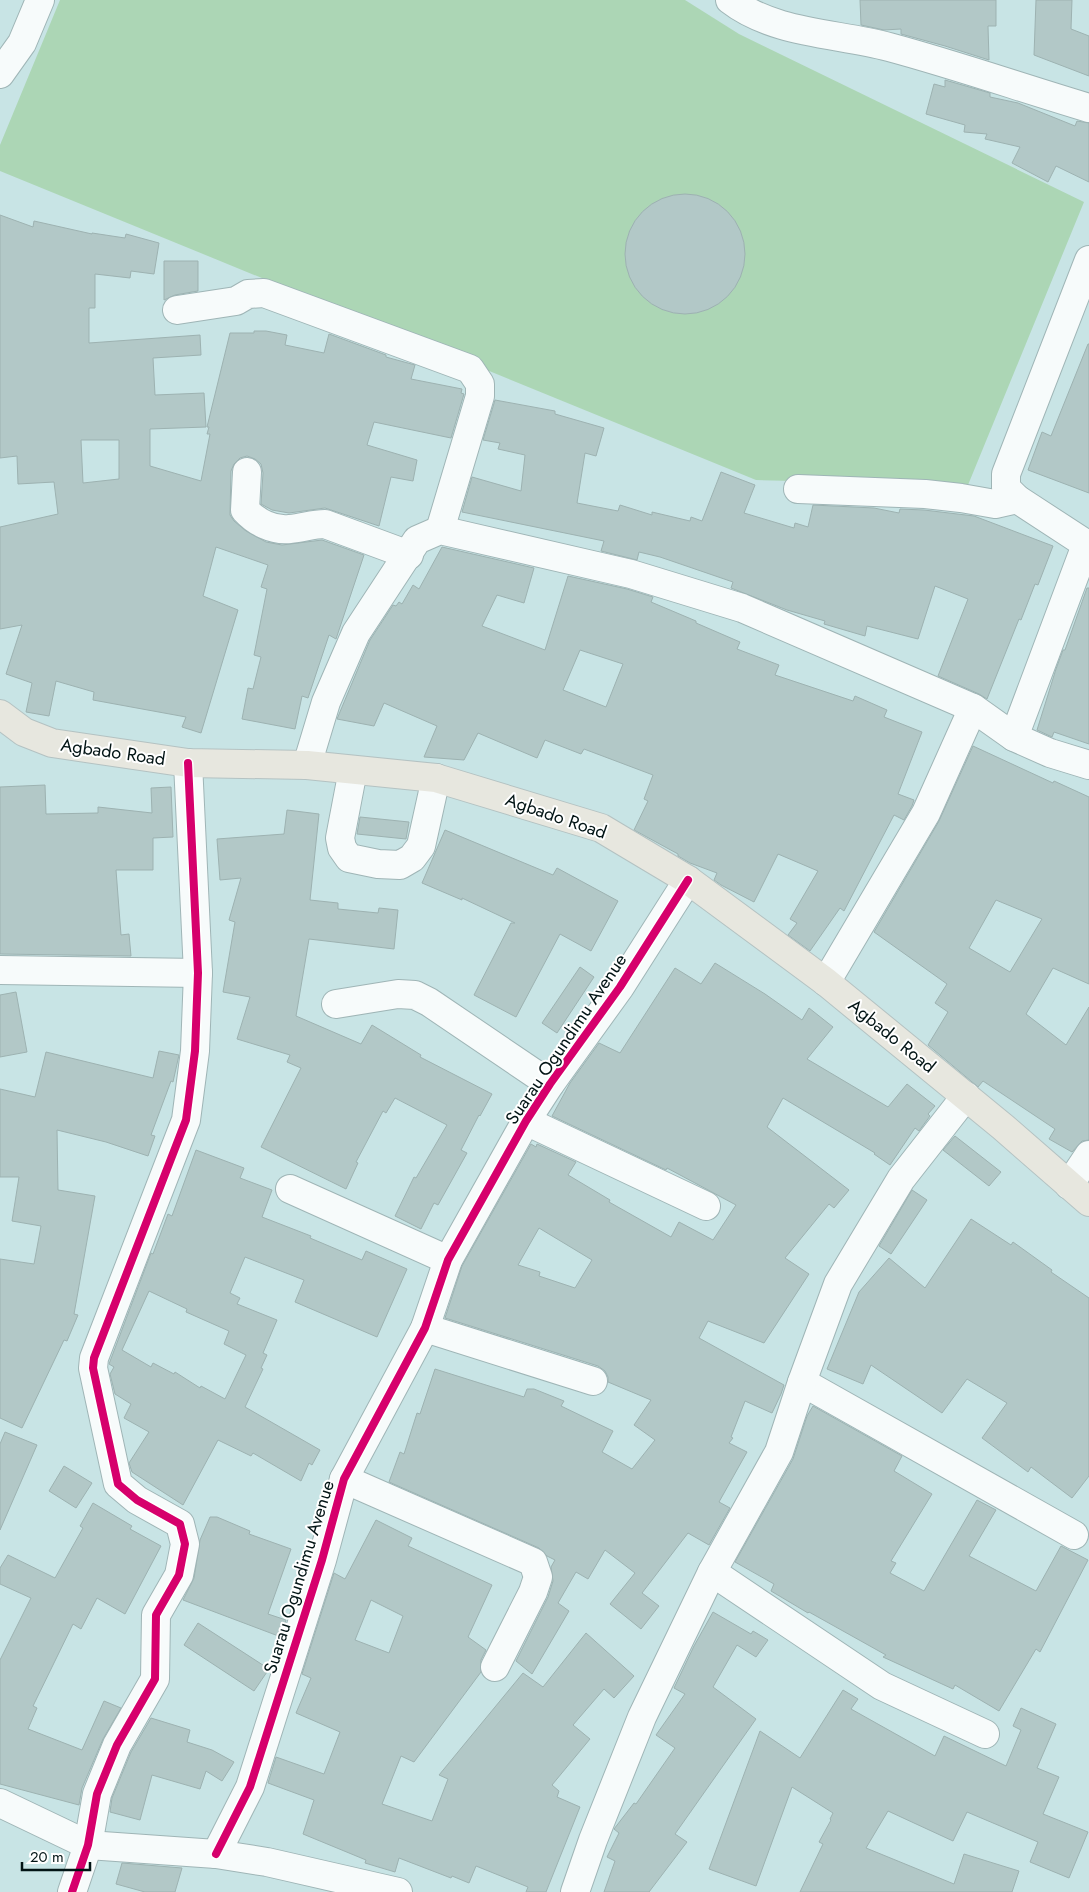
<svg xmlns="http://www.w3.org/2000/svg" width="1089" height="1892" viewBox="0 0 1089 1892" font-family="Jost,sans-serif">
<rect width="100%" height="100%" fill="#c8e4e5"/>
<polygon fill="#acd6b5" points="60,0 685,0 739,34 1084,202 968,485 756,480 0,171 0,145"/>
<g fill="#b2c8c7" stroke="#9db2b1" fill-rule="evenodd">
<polygon points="860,0 996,0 996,26 988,26 989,60 945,46 901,34 901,29 884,30 861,25"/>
<polygon points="1036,0 1072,0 1071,29 1089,36 1089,76 1034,55"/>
<polygon points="945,80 990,93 990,97 1018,103 1075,126 1077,121 1089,123 1089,182 1056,166 1048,182 1012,163 1020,147 985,139 987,134 964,132 965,125 926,114 934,84 945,87"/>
<circle cx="685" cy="254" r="60"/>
<path d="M0 215 33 227 34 221 92 234V233L125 238 126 234 159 243 154 274 131 271 130 278 95 274V308H89V343L200 335 201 355 153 358 155 395 204 393 206 427 150 429V466L201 481 210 434H207L209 427H207L230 333H254V331H266L287 335 285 345 324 353 329 334 386 355V357L415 365 411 379 462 389 461 393 464 394 451 438 374 422 367 445 417 460 413 481 391 477 379 526 325 508 289 513 272 510 261 504 263 473 261 464 255 459 247 456 240 458 234 464 231 471 230 515 234 521 246 531 266 542 282 545 322 540 364 555 336 639 329 635 308 698 302 696 295 729 242 719 248 688 253 689 261 657 254 655 267 589 261 587 268 565 216 547 203 596 238 610 201 733 182 727 186 717 93 700 94 692 56 681 49 716 26 712 32 683 6 674 22 625 0 629V527L58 514 54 482 18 484 17 456 0 458ZM81 440H119V479L83 483Z"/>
<polygon points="164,261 198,261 198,291 175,295 164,300"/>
<polygon points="1088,344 1089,344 1089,493 1028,470 1042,432 1051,436"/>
<polygon points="495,400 555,411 555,414 604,428 596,456 585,453 577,503 618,511 620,505 652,515 652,512 690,521 691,517 702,521 721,472 755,485 744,513 794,528 795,523 808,527 813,505 874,508 899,513 900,509 924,510 974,516 1053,546 1038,585 1035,584 1021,620 1019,619 987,699 979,694 938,676 968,599 935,586 918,639 867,626 865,636 824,624 825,621 787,610 731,588 733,582 660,557 639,552 637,560 601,551 604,541 462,512 472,477 521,491 525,455 498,449 500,443 483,440"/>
<path d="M442 547 534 568 524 603 497 595 482 626 545 650 568 576 627 589 653 597 651 602 696 621V623L740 642 737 649 779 665 775 675 853 701 855 696 887 710 884 717 922 732 898 794 914 800 912 806 904 820 894 815 844 911 840 908 810 951 788 935 797 923 790 919 818 871 778 854 754 902 721 885 714 880 717 873 690 863 678 856V854L634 830 648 801 644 799 653 775 584 749 581 754 545 740 537 758 478 733 464 760 424 757 437 726 384 703 374 726 337 719 370 640 393 605 396 606 399 602 402 604 413 585 419 589ZM580 650 623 664 606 707 563 690Z"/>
<polygon points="1087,588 1089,588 1089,744 1054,732 1052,737 1037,730 1056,669 1063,650 1065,650"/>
<path d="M973 746 1053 783 1054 781 1089 797V984L1053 968 1026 1014 1066 1045 1089 1007V1140L1082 1141 1072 1152 1049 1139 1055 1129 983 1081 978 1087 928 1045 948 1012 935 1003 947 984 874 932 939 821ZM996 900 1042 919 1010 972 969 948Z"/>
<polygon points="45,785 46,814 98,813 98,807 152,813 151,788 171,787 173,837 153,838 153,870 116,870 121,935 129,934 131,956 0,954 0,787"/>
<polygon points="287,810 319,814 310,900 338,903 338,909 378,913 379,908 398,910 394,949 309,939 296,1016 361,1044 372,1025 421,1055 420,1057 492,1094 480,1116 479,1115 461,1150 467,1153 438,1205 434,1203 421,1229 395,1216 414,1177 416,1178 447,1125 395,1098 386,1113 383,1111 356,1162 358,1163 346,1189 261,1147 301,1068 287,1062 290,1055 237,1039 250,997 223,992 235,922 229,920 241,878 220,880 217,839 284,834"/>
<polygon points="360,817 409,822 406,839 357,834"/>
<polygon points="445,830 553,875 557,868 618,901 591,951 560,934 516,1017 474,995 511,923 515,923 462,898 462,900 422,883"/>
<path d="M715 963 765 994 802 1020 809 1008 833 1027 807 1059 888 1107 907 1084 935 1106 928 1114 930 1116 919 1131 915 1128 890 1165 874 1154 875 1153 783 1098 767 1127 849 1190 834 1208 829 1204 785 1258 809 1274 764 1343 708 1321 699 1338 784 1385 781 1394 772 1413 745 1401 731 1437 733 1438 729 1443 747 1452 719 1502 730 1508 709 1545 688 1533 642 1593 659 1606 641 1629 610 1604 635 1573 605 1550 588 1579 576 1572 558 1603 569 1611 532 1674 516 1661 548 1597 553 1581 551 1567 555 1560 547 1556 539 1548 389 1482 400 1452 404 1454 417 1413 420 1414 435 1369 524 1397 527 1389H534L564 1401 561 1406 613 1431 602 1452 632 1469 655 1440 634 1425 651 1400 608 1382V1377L605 1371 598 1366 445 1318 462 1266 531 1144 536 1147 537 1144 576 1162 568 1175 610 1200 609 1202 671 1237 679 1222 713 1240 736 1205 667 1168 666 1170 552 1116 570 1083 599 1043 620 1053 675 968 701 984ZM539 1228 592 1260 575 1288 539 1276 540 1272 518 1265Z"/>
<polygon points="580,967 594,977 557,1033 542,1023"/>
<polygon points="16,992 27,1052 0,1057 0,995"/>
<polygon points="159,1051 179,1055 173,1082 171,1081 151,1135 155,1136 148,1156 106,1142 57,1130 58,1190 95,1196 74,1314 78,1315 67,1341 64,1340 22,1428 0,1418 0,1259 34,1264 41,1226 12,1221 19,1177 0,1177 0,1089 35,1097 46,1052 153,1078"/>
<polygon points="955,1136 1001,1172 989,1186 943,1150"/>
<path d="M196 1150 244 1168 240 1178 272 1190 262 1217 311 1236 310 1238 362 1260 366 1251 407 1269 377 1337 295 1302 304 1280 245 1257 230 1293 240 1298 237 1304 277 1320 263 1353 267 1355 261 1368 263 1369 245 1407 320 1450 312 1465 309 1463 301 1481 253 1453 251 1456 218 1440 183 1505 132 1472 129 1463 149 1432 124 1418 131 1404 115 1394 110 1374 114 1367 109 1364 151 1253 153 1254 168 1214 172 1216ZM149 1291 187 1309 186 1312 229 1331 224 1344 246 1355 225 1399 201 1386 200 1388 175 1372 174 1374 153 1363 151 1367 122 1350Z"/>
<polygon points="912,1190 927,1200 891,1254 879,1246"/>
<polygon points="971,1219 1011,1245 1013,1242 1052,1270 1051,1272 1089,1298 1089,1476 1072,1498 1031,1467 1028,1472 982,1438 1007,1403 967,1379 942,1413 871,1365 863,1384 827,1369 859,1292 889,1258 925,1288"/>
<polygon points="813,1406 902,1456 894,1471 932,1494 891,1561 896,1563 890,1573 924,1591 977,1500 996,1510 969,1556 1036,1591 1061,1546 1088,1560 1040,1652 1036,1649 999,1711 955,1685 953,1689 883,1657 886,1655 809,1612 808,1613 771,1591 774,1584 735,1562 793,1459 807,1416"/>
<polygon points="5,1432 37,1445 0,1530 0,1444"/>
<polygon points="64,1466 92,1483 76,1508 49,1491"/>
<polygon points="93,1503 132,1526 130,1529 161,1546 125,1614 97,1598 81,1629 73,1624 33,1706 37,1708 28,1729 82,1750 104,1701 121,1708 103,1739 82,1788 79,1805 0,1784 0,1660 31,1598 0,1584 0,1568 8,1555 55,1578 83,1528 80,1526"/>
<polygon points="210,1517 217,1517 250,1531 249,1534 291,1549 268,1614 286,1620 281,1637 183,1600 194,1578 200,1540"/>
<path d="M376 1520 412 1538 408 1546 492 1585 468 1637 486 1650 481 1660V1672L414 1762 401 1756 382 1804 432 1821 448 1779 439 1775 523 1673 543 1687 586 1633 634 1676 614 1698 604 1689 573 1725 590 1739 552 1785 559 1791 557 1797 580 1807 546 1892H526L528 1887 476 1866 469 1883 452 1876 451 1878 399 1858 395 1872 365 1863 366 1860 303 1834 314 1800 268 1783 276 1757 324 1774 340 1732 296 1713 311 1678 302 1674 334 1573 345 1579ZM371 1600 403 1616 389 1653 355 1640Z"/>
<polygon points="713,1612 751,1634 753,1631 768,1640 756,1657 737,1645 713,1687 756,1719 675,1834 687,1842 649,1892 604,1892 615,1861 607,1857 619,1833 614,1829 634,1803 636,1804 675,1748 656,1735 685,1694 674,1688 694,1646"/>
<polygon points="198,1623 269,1669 254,1691 184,1645"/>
<polygon points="843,1690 858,1699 851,1709 935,1756 944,1736 1006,1766 1021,1730 1013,1726 1021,1708 1056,1724 1037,1768 1059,1777 1043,1814 1088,1832 1069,1878 1030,1862 1038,1842 967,1812 953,1841 888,1811 866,1848 954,1884 964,1854 1019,1871 1012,1892 800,1892 823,1844 819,1842 831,1820 830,1819 833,1813 792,1787 756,1886 709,1869 760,1731 800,1758"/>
<polygon points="151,1718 190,1730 187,1742 212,1750 234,1762 222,1781 206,1771 200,1789 152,1775 140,1820 110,1812 112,1798 131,1752"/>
<polygon points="122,1863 182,1868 175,1892 145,1892 116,1884"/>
</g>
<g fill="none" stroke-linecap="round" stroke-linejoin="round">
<defs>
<g id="minor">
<path d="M730 0C774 34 837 33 889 47 956 65 1022 88 1089 108"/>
<polyline points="0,74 22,43 40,0"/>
<polyline points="1089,260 1006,474 1006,488 1017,499 1089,546"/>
<polyline points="177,310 236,301 248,294 264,293 470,369 480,384 480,396 440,530"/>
<path d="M247 472 245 510C256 522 273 531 290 529 303 528 312 524 325 524L409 555"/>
<polyline points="798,489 925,494 961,498 995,504 1017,499"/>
<polyline points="1014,737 1086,545"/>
<polyline points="307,765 326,702 356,633 417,540 440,530 631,574 742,608 973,708 1014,737 1050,753 1089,765"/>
<polyline points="353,770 340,838 342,848 349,858 378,864 400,865 412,858 421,846 436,778"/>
<polyline points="0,970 198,973"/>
<polyline points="826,982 926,813 973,708"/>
<polyline points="336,1004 398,994 415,995 429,1002 550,1084"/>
<polyline points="526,1121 706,1206"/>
<polyline points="1069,1185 1089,1155"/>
<polyline points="290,1189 448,1260"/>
<polyline points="425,1328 593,1381"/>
<polyline points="802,1382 1074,1535"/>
<polyline points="344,1479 533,1562 538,1577 533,1592 495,1667"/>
<polyline points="712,1572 882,1686 985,1734"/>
<polyline points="0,1803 88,1845 216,1854 267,1862 398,1892"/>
<polyline points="216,1854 250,1787 322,1560 344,1479 425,1328 448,1260 526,1121 550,1084 620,987 688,880"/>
<polyline points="72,1892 88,1845 97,1794 117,1745 155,1679 156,1615 179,1575 185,1544 180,1524 137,1500 118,1484 93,1368 94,1358 186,1120 195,1051 198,973 188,763"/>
<polyline points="575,1892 593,1840 642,1717 712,1572 779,1452 802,1382 838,1284 901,1179 966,1096"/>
</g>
<polyline id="major" points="0,714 24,732 52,743 188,763 307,765 436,778 601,828 688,880 826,982 1003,1127 1089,1202"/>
</defs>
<use href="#minor" stroke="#9fb5b6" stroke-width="30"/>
<use href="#major" stroke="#b4c2c2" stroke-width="30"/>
<use href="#minor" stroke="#f7fbfb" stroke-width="28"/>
<use href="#major" stroke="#e7e7df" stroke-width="28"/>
<defs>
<g id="cycleway">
<polyline points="216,1854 250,1787 322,1560 344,1479 425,1328 448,1260 526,1121 550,1084 620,987 688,880"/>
<polyline points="72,1892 88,1845 97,1794 117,1745 155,1679 156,1615 179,1575 185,1544 180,1524 137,1500 118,1484 93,1368 94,1358 186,1120 195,1051 198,973 188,763"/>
</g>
</defs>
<use href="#cycleway" stroke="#fff" stroke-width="11"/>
<use href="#cycleway" stroke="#d6006c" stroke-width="8"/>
</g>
<g text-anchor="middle" stroke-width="4" stroke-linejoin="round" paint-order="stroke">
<g font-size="18" fill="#021415" stroke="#fff">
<text transform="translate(113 752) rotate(8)" y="6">Agbado Road</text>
<text transform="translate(556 816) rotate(19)" y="6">Agbado Road</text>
<text transform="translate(892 1036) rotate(39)" y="6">Agbado Road</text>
<text transform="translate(566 1039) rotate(-56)" y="6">Suarau Ogundimu Avenue</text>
<text transform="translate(299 1577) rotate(-73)" y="6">Suarau Ogundimu Avenue</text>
</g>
</g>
<path d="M22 1862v8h68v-8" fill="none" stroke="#021415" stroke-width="2.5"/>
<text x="30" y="1862" font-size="15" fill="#021415" stroke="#ffffff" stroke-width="4" paint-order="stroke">20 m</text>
</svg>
